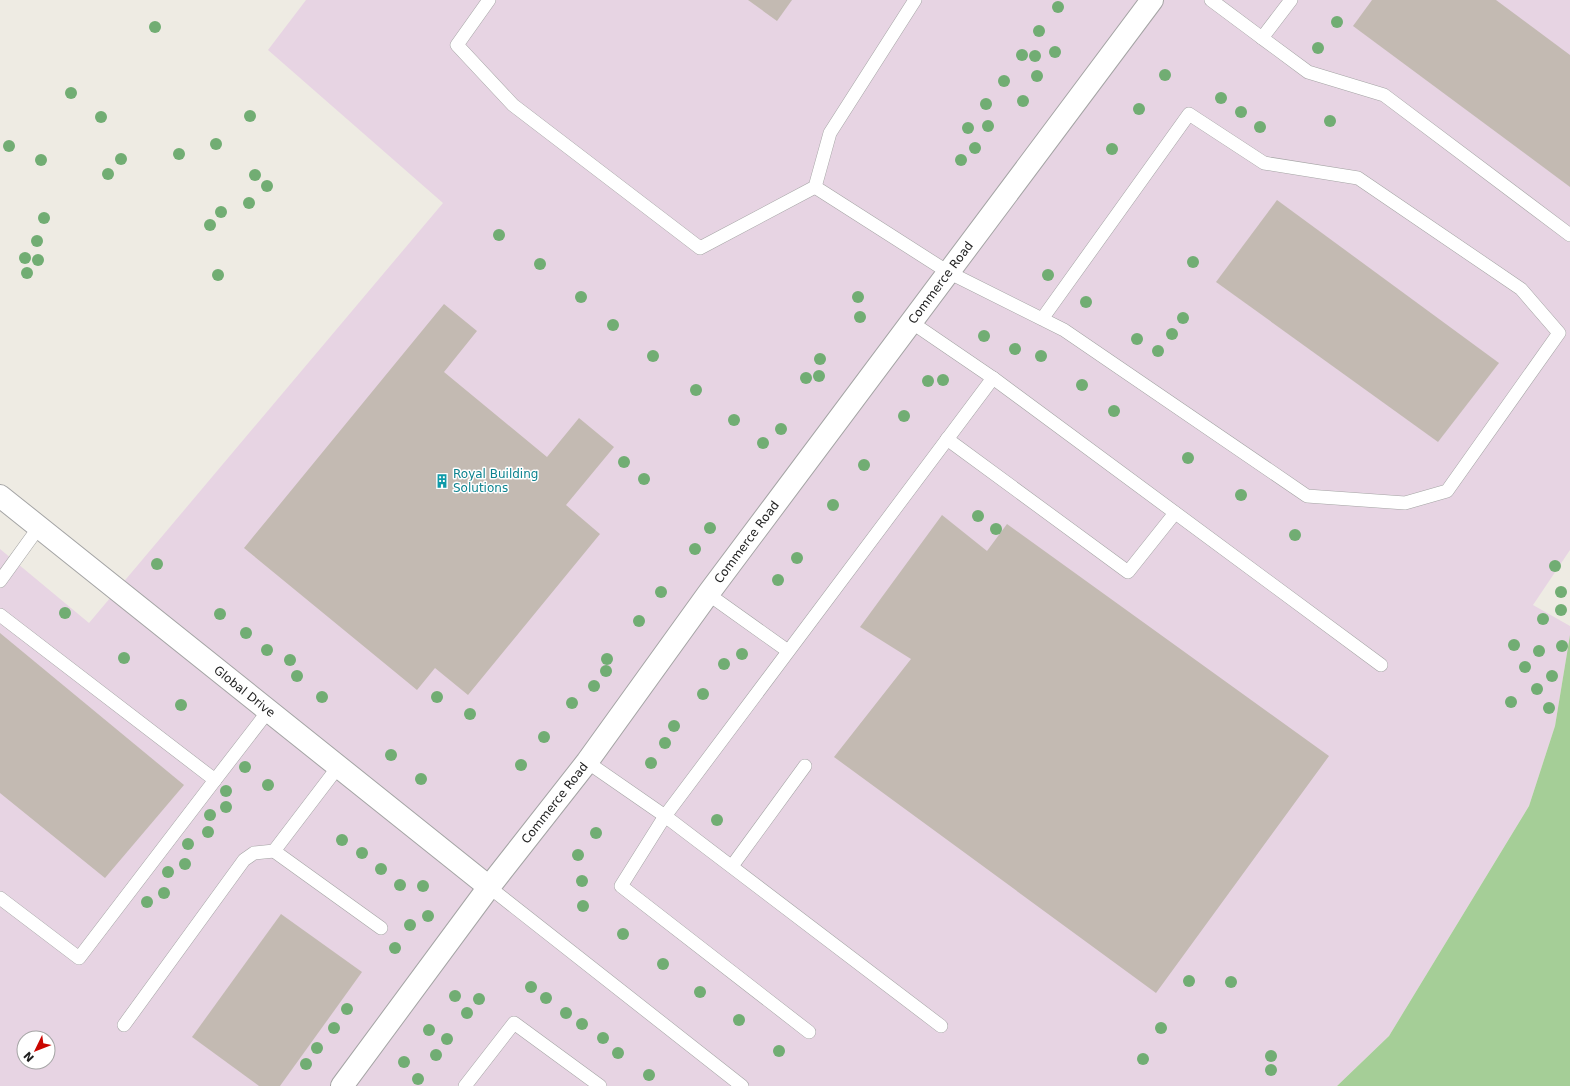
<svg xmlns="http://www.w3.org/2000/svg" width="1570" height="1086" viewBox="0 0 1570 1086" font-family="'DejaVu Sans',sans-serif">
<rect width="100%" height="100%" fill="#eeebe3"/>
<path fill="#e7d4e3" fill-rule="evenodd" d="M306 0H1570V550L1533 605 1570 626V635L1555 726 1529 806 1389 1036 1337 1086H0V549L89 623 443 203 268 50ZM24 1038H48V1062H24Z"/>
<polygon fill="#a5ce97" points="1570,635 1570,1086 1337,1086 1389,1036 1529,806 1555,726"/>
<g fill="#c3bab2">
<polygon points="748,0 792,0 777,21"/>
<polygon points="1372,0 1496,0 1570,55 1570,187 1353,26"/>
<polygon points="1277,200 1499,363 1438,442 1216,282"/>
<polygon points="444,304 477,331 444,372 547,457 579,418 614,447 566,505 600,534 468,695 435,668 417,690 244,548"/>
<polygon points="942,515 987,551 1007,524 1329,756 1156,993 834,757 911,659 860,627"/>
<polygon points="0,633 184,785 105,878 0,793"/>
<polygon points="281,914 362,972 280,1086 259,1086 192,1037"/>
</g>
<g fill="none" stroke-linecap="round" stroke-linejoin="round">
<defs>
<g id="service">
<polyline points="489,0 457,45 513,105 700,248 815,187 830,133 915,0"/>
<polyline points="1211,0 1262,38 1291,0"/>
<polyline points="1262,38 1308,72 1384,95 1570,235"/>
<polyline points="815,187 948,272 1064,330 1307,496 1405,503 1447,491 1559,333 1521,289 1358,178 1264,163 1189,114 1042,319"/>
<polyline points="993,378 1381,665"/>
<polyline points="947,439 1128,572 1175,513"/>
<polyline points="0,581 39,527"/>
<polyline points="708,594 788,651"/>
<polyline points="0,615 215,780 269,710"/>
<polyline points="587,762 665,816 993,378 911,322"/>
<polyline points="338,767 274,851 381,928"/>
<polyline points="732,866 805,766"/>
<polyline points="489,887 742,1086"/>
<polyline points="0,898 79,958 215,780"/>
<polyline points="124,1025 244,860 254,853 274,851"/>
<polyline points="809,1032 621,886 665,816 941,1026"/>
<polyline points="465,1086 514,1023 600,1086"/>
</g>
<g id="minor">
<path id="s1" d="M0 496 489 887"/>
<path id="s2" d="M342 1086 489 887 587 762 708 594 1152 0"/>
</g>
</defs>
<use href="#service" stroke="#a4a4a4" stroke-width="14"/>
<use href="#minor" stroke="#a4a4a4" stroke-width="24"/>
<use href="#service" stroke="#fff" stroke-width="13"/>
<use href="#minor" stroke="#fff" stroke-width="22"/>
</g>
<g fill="#71ad73">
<circle cx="1058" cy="7" r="6"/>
<circle cx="1337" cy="22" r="6"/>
<circle cx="155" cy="27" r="6"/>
<circle cx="1039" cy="31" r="6"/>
<circle cx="1318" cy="48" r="6"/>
<circle cx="1055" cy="52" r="6"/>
<circle cx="1022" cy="55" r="6"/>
<circle cx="1035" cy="56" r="6"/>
<circle cx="1165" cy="75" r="6"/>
<circle cx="1037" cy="76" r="6"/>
<circle cx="1004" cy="81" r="6"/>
<circle cx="71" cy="93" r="6"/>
<circle cx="1221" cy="98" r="6"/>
<circle cx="1023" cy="101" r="6"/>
<circle cx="986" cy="104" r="6"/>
<circle cx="1139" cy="109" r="6"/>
<circle cx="1241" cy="112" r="6"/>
<circle cx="250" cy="116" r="6"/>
<circle cx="101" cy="117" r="6"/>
<circle cx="1330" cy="121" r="6"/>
<circle cx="988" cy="126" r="6"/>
<circle cx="1260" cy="127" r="6"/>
<circle cx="968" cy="128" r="6"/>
<circle cx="216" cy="144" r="6"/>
<circle cx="9" cy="146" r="6"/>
<circle cx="975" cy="148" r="6"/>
<circle cx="1112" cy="149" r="6"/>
<circle cx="179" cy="154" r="6"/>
<circle cx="121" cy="159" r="6"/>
<circle cx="41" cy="160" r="6"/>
<circle cx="961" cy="160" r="6"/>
<circle cx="108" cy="174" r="6"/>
<circle cx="255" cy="175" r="6"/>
<circle cx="267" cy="186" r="6"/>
<circle cx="249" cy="203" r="6"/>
<circle cx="221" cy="212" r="6"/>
<circle cx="44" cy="218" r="6"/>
<circle cx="210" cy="225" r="6"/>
<circle cx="499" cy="235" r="6"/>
<circle cx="37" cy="241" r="6"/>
<circle cx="25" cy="258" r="6"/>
<circle cx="38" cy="260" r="6"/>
<circle cx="1193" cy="262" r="6"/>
<circle cx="540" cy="264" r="6"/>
<circle cx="27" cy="273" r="6"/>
<circle cx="218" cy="275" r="6"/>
<circle cx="1048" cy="275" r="6"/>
<circle cx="581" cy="297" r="6"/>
<circle cx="858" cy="297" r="6"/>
<circle cx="1086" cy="302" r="6"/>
<circle cx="860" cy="317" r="6"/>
<circle cx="1183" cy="318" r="6"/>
<circle cx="613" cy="325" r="6"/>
<circle cx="1172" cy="334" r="6"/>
<circle cx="984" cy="336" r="6"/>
<circle cx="1137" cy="339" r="6"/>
<circle cx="1015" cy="349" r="6"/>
<circle cx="1158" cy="351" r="6"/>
<circle cx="653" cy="356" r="6"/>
<circle cx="1041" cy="356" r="6"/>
<circle cx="820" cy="359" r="6"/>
<circle cx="819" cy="376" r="6"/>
<circle cx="806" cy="378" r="6"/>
<circle cx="943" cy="380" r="6"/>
<circle cx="928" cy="381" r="6"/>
<circle cx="1082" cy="385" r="6"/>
<circle cx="696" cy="390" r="6"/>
<circle cx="1114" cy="411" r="6"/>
<circle cx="904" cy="416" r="6"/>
<circle cx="734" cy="420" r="6"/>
<circle cx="781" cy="429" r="6"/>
<circle cx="763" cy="443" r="6"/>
<circle cx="1188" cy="458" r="6"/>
<circle cx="624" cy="462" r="6"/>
<circle cx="864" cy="465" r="6"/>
<circle cx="644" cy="479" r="6"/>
<circle cx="1241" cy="495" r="6"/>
<circle cx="833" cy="505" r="6"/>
<circle cx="978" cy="516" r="6"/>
<circle cx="710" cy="528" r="6"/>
<circle cx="996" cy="529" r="6"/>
<circle cx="1295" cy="535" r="6"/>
<circle cx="695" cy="549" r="6"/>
<circle cx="797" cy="558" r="6"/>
<circle cx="157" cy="564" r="6"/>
<circle cx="1555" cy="566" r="6"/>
<circle cx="778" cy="580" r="6"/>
<circle cx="661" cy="592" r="6"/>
<circle cx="1561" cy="592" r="6"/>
<circle cx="1561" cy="610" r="6"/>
<circle cx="65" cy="613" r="6"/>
<circle cx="220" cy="614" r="6"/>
<circle cx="1543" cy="619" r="6"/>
<circle cx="639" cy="621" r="6"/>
<circle cx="246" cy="633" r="6"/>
<circle cx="1514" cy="645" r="6"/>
<circle cx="1562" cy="646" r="6"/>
<circle cx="267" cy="650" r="6"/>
<circle cx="1539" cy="651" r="6"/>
<circle cx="742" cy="654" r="6"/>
<circle cx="124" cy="658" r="6"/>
<circle cx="607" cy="659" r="6"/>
<circle cx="290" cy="660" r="6"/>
<circle cx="724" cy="664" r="6"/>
<circle cx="1525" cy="667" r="6"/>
<circle cx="606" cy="671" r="6"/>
<circle cx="297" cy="676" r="6"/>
<circle cx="1552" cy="676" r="6"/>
<circle cx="594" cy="686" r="6"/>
<circle cx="1537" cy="689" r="6"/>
<circle cx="703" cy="694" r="6"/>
<circle cx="322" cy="697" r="6"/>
<circle cx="437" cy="697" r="6"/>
<circle cx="1511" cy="702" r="6"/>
<circle cx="572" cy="703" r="6"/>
<circle cx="181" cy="705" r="6"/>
<circle cx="1549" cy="708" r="6"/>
<circle cx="470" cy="714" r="6"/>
<circle cx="674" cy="726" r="6"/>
<circle cx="544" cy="737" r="6"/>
<circle cx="665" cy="743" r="6"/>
<circle cx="391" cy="755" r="6"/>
<circle cx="651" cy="763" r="6"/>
<circle cx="521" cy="765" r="6"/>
<circle cx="245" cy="767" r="6"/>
<circle cx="421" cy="779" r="6"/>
<circle cx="268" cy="785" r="6"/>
<circle cx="226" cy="791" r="6"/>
<circle cx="226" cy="807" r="6"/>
<circle cx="210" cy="815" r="6"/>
<circle cx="717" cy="820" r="6"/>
<circle cx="208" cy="832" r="6"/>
<circle cx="596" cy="833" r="6"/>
<circle cx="342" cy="840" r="6"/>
<circle cx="188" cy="844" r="6"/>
<circle cx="362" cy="853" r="6"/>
<circle cx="578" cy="855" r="6"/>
<circle cx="185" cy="864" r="6"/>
<circle cx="381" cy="869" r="6"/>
<circle cx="168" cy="872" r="6"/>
<circle cx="582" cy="881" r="6"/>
<circle cx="400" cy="885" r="6"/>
<circle cx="423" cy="886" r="6"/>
<circle cx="164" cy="893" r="6"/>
<circle cx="147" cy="902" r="6"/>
<circle cx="583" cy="906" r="6"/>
<circle cx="428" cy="916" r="6"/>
<circle cx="410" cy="925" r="6"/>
<circle cx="623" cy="934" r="6"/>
<circle cx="395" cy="948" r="6"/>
<circle cx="663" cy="964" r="6"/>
<circle cx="1189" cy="981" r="6"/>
<circle cx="1231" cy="982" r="6"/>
<circle cx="531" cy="987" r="6"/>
<circle cx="700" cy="992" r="6"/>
<circle cx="455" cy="996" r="6"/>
<circle cx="546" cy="998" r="6"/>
<circle cx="479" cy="999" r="6"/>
<circle cx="347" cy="1009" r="6"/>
<circle cx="467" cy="1013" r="6"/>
<circle cx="566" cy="1013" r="6"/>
<circle cx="739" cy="1020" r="6"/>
<circle cx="582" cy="1024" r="6"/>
<circle cx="334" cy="1028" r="6"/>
<circle cx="1161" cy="1028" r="6"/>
<circle cx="429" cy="1030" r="6"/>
<circle cx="603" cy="1038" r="6"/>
<circle cx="447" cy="1039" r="6"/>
<circle cx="317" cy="1048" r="6"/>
<circle cx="779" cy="1051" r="6"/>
<circle cx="618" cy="1053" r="6"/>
<circle cx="436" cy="1055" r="6"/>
<circle cx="1271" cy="1056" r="6"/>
<circle cx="1143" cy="1059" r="6"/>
<circle cx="404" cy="1062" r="6"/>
<circle cx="306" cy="1064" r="6"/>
<circle cx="1271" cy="1070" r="6"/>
<circle cx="649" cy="1075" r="6"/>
<circle cx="418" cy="1079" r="6"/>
</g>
<defs>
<symbol id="building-bare" viewBox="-9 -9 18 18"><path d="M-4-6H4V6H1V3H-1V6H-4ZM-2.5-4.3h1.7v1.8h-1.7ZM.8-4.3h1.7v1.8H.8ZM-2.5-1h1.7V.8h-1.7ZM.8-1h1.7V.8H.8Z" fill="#0f9aa8" stroke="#fff" stroke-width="2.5" paint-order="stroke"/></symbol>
</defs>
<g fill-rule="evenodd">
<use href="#building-bare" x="432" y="471" width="20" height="20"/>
</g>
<g text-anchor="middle" stroke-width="3" stroke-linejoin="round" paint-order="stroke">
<g font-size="12" fill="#1d1d1d" stroke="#fff">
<text dy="4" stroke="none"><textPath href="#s2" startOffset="1002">Commerce Road</textPath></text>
<text dy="4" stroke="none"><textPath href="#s2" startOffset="678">Commerce Road</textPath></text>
<text dy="4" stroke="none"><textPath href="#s1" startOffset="313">Global Drive</textPath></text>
<text dy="4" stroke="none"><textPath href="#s2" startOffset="354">Commerce Road</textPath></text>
</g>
<g font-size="12" fill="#0d838f" stroke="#fff" text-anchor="start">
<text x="453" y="478">Royal Building<tspan x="453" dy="14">Solutions</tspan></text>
</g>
</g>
<g transform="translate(36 1050) rotate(227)"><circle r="19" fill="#ffffff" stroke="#a5a5a5"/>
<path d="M0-3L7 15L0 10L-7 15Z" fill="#ca0600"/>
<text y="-6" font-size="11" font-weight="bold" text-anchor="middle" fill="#1d1d1d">N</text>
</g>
</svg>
